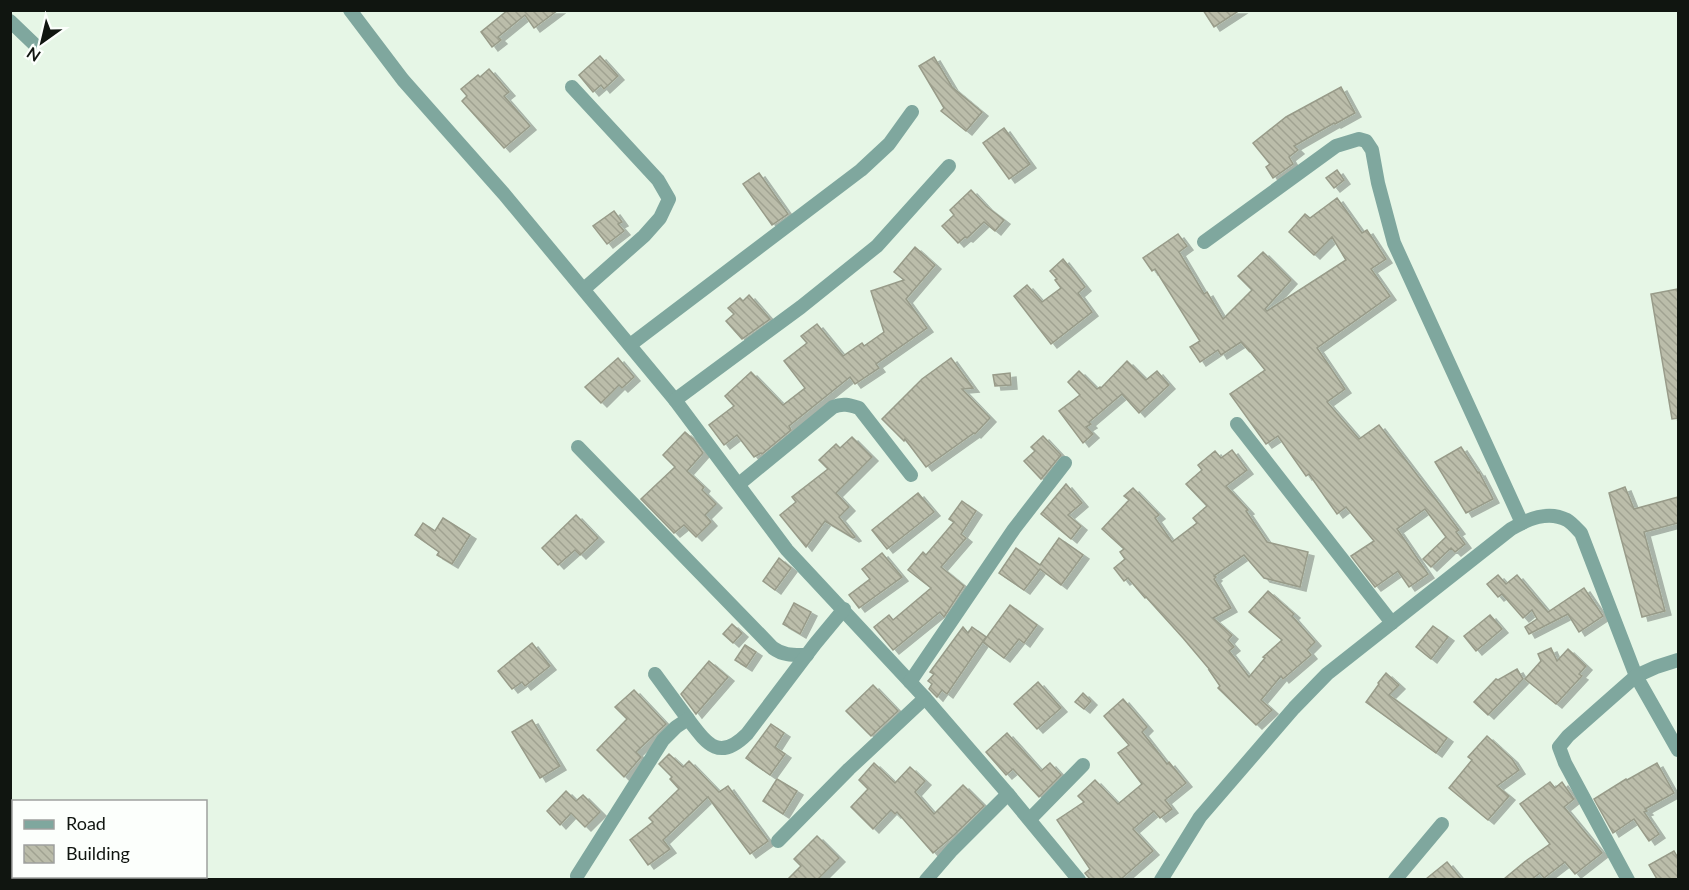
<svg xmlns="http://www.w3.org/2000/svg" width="1689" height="890" viewBox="0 0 1689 890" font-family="Lato,sans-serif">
<defs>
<pattern id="building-back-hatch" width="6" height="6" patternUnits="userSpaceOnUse" patternTransform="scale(1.5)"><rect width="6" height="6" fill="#bbbdaa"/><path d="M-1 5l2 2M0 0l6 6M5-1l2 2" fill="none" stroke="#a0a291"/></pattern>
<filter id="shadow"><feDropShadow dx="6" dy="4" stdDeviation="0" flood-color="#0004"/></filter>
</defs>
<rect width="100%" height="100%" fill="#e6f6e6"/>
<g fill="url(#building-back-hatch)" stroke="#989b89" stroke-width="1.5" filter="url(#shadow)">
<polygon points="508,10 558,10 534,28 525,15 498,37 501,40 492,47 481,32"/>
<polygon points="1203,10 1240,10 1214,27"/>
<polygon points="600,56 618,76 604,89 601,85 593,92 579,75"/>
<polygon points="934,57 952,87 982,112 966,131 941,111 944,108 919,66"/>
<polygon points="489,69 509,92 504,96 530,126 504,148 462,101 467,96 461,89 478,75 480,77"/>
<polygon points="1341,87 1355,113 1335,124 1334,123 1294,146 1298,150 1289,157 1293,164 1273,178 1266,167 1270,164 1253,143 1286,117"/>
<polygon points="1004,128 1030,164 1009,179 983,143"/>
<polygon points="1337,170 1344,180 1334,188 1326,178"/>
<polygon points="759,173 788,214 772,225 743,184"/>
<polygon points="971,190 986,206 1004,220 995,231 984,222 967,238 965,237 958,243 942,226 954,215 950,210"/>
<polygon points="1337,198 1362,233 1367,230 1386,259 1371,269 1390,296 1317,348 1345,389 1327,402 1359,439 1379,425 1459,530 1456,532 1465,544 1455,552 1451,548 1431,567 1423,559 1446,537 1425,509 1397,529 1428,574 1409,587 1398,571 1375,587 1351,556 1374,541 1346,507 1337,514 1309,474 1306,476 1278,436 1266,444 1230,394 1265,370 1249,350 1249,351 1241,342 1221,355 1218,350 1200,362 1190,347 1200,341 1155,269 1152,271 1143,258 1178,234 1187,246 1179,252 1204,294 1207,292 1223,319 1252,290 1238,276 1263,252 1291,280 1265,309 1267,311 1346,260 1332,237 1314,255 1289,232 1305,214 1310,218"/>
<polygon points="614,211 622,222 618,224 624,231 607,244 593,226"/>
<polygon points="915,247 935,265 906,299 927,328 876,364 879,368 855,384 850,377 789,426 791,430 762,454 761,453 754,457 737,435 724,445 709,425 734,406 725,396 751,372 783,405 805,388 784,361 807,343 801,336 817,324 843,356 862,343 864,346 884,332 871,291 904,280 894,272"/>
<polygon points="1063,259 1085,287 1078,293 1092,312 1051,344 1014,296 1027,285 1042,302 1061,288 1055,280 1057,279 1050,271"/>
<polygon points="1678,289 1678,418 1672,419 1651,294"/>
<polygon points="749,295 770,319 742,339 726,321 734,314 728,308 740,298 743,301"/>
<polygon points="618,358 634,377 622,388 619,385 601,403 585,387"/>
<polygon points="951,358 973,388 962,389 990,418 975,434 974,433 926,467 905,439 904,441 882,419 922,379"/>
<polygon points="1127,361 1146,380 1157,371 1169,385 1139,413 1122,394 1089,422 1091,424 1086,427 1093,434 1083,443 1059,411 1080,395 1068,382 1079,371 1097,389 1100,387 1101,388"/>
<polygon points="1010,373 1011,385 995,386 993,375"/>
<polygon points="685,432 693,439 703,453 687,471 704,487 702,490 716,504 705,515 711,522 696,537 684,525 674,533 641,499 675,467 663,455"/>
<polygon points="1043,436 1061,455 1041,479 1024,461 1035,451 1031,447"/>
<polygon points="852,437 872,457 836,493 849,507 839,517 855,537 853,538 825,521 806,547 780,515 796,502 792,497 828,469 819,460 836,444 840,448"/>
<polygon points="1461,447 1478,473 1479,472 1493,499 1466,513 1435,462"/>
<polygon points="1232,450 1247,470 1226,486 1248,510 1246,511 1267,542 1308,552 1300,587 1264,578 1244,555 1214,576 1216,577 1214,579 1231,608 1213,618 1232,635 1228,640 1234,647 1229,651 1249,677 1265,658 1263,657 1282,640 1249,612 1268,591 1294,614 1292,616 1315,642 1307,650 1311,655 1283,679 1281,676 1261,700 1272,710 1256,725 1218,688 1220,686 1209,670 1210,670 1183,638 1146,597 1145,598 1128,578 1124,581 1114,568 1125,559 1120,552 1124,549 1102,529 1129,500 1124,496 1133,488 1159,515 1155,518 1172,542 1197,523 1193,518 1207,506 1186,484 1202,470 1198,465 1215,451 1221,458"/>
<polygon points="1066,484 1082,503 1068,515 1081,526 1071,539 1041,514"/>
<polygon points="1625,487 1634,509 1678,497 1678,523 1644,532 1665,611 1642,617 1609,493"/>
<polygon points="918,493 934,512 887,549 872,530"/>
<polygon points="962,501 976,511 961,534 966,538 941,567 964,586 944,617 940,612 893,650 874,627 889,615 893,620 931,588 908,570 923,552 926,555 954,522 949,519"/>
<polygon points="576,515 598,538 580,555 575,550 558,565 542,548"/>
<polygon points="443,518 470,535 452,564 437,555 439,552 415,535 423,523 435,531"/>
<polygon points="1059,538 1083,555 1061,585 1040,569 1024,590 999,573 1016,548 1040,565"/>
<polygon points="882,553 902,577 859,608 849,595 870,579 862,569"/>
<polygon points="779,558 791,568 775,590 763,581"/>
<polygon points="1498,575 1506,584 1517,575 1548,612 1584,588 1603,616 1579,632 1568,614 1529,634 1525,627 1537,619 1532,610 1523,618 1502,594 1498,597 1487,584"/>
<polygon points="794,603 811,612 800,634 783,624"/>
<polygon points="1010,605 1037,625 1024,643 1019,639 1004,658 983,642"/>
<polygon points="1490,615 1502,629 1476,651 1464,636"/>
<polygon points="732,624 742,633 733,643 723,634"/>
<polygon points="1433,626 1448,637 1431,659 1416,647"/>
<polygon points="963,627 968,633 972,627 986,637 947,694 942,690 937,697 929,689 932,684 928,681 934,674 930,672"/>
<polygon points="532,643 550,666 525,686 522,682 512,689 498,671"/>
<polygon points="745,645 756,652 746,667 735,660"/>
<polygon points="1551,648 1557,661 1568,649 1586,666 1579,674 1582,676 1556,704 1525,679 1541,661 1538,654"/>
<polygon points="709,661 728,677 696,714 681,694"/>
<polygon points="1517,669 1523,679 1488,715 1474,702 1496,679 1498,680"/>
<polygon points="1386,673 1399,685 1389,695 1447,738 1436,753 1366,702 1379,684 1378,683"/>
<polygon points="1038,682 1061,708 1037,729 1014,704"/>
<polygon points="873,685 898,711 871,736 846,711"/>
<polygon points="634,690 666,724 636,752 641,757 624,777 597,750 627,719 615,707"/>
<polygon points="1083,693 1091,701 1084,709 1075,702"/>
<polygon points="1123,699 1147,727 1142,732 1167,764 1169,762 1186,783 1165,800 1172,809 1160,818 1154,811 1133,829 1153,851 1121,879 1090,879 1085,873 1090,869 1057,820 1084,802 1078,796 1095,780 1118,804 1142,784 1118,753 1129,745 1104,716"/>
<polygon points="532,720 560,766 540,778 512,732"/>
<polygon points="771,724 784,733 775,747 785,754 770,775 746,758"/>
<polygon points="1007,733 1041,771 1050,763 1061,775 1039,797 1013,769 1006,775 986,752"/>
<polygon points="1487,736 1512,759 1519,770 1497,786 1509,796 1488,820 1449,788 1472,760 1468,757"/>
<polygon points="669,754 683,767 689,761 719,792 728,786 768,841 750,854 708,797 663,840 670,849 648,865 630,840 653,822 649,818 679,789 670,779 672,777 659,764"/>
<polygon points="874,763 895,783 910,767 925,781 915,792 934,814 963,785 984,806 953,836 933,853 897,812 895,814 891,810 873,829 851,807 868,789 859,780"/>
<polygon points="1657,763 1674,793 1645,809 1647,811 1644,812 1659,834 1649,841 1634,819 1613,833 1594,799 1626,779 1627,780"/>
<polygon points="777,779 797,791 783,814 763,801"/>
<polygon points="1550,782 1555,788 1562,782 1573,798 1574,799 1564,807 1602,853 1575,874 1565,862 1544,878 1540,873 1532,879 1504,879 1527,860 1550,844 1520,804"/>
<polygon points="566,791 576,801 583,795 600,812 585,827 571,813 560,825 547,811"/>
<polygon points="817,836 839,858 818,879 788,879 801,866 794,859"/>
<polygon points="1674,851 1678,858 1678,879 1657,879 1649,865"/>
<polygon points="1447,862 1461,879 1426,879"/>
</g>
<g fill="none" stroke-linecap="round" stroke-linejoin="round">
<g stroke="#7fa79e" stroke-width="14">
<polyline points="350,10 403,80 504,194 675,400 787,550 925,698 1008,794 1079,880"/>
<polyline points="10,21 34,44"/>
<polyline points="572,87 658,180 669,199 660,218 644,236 584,289"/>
<polyline points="1204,242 1336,146 1359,139 1366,141 1372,150 1378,183 1394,243 1522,523"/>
<polyline points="630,345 861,170 889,144 912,112"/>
<polyline points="675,400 801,307 877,246 949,166"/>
<polyline points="1237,424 1392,623"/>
<path d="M578 447 773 648C784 656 793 655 807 655"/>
<path d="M739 484 833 407C843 403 849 405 859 408L911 475"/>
<polyline points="655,674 688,719"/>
<polyline points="910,682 1014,529 1065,463"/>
<polyline points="1030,819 1083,765"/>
<polyline points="778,841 849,769 925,698"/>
<path d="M577 876 663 740 676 727 688 719C707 744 719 762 747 734L815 644 844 609"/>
<polyline points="926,880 952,850 1008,794"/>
<path d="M1161 880 1200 817 1294 708 1327 674 1511 529C1528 519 1548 510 1567 520 1572 523 1577 529 1581 533L1636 676 1656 667 1678 660"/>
<polyline points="1395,880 1442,824"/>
<polyline points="1628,880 1565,763 1559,747 1568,736 1636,676 1678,750"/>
</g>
</g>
<rect width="1689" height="890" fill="none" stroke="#101510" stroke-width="24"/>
<rect x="12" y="800" width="195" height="78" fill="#fcfffc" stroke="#9ea19e" stroke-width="1.5"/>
<rect x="24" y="820" width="30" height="9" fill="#7fa79e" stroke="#9ea19e" stroke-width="1.5"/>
<text x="66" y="830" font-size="18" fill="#101510">Road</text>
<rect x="24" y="845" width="30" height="18" fill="url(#building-back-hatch)" stroke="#9ea19e" stroke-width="1.5"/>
<text x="66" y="860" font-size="18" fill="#101510">Building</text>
<g transform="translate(42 42) rotate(214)" stroke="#fcfffc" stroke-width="4.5" paint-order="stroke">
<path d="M0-4.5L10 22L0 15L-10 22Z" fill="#101510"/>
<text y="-9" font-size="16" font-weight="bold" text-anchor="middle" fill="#101510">N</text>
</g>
</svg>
